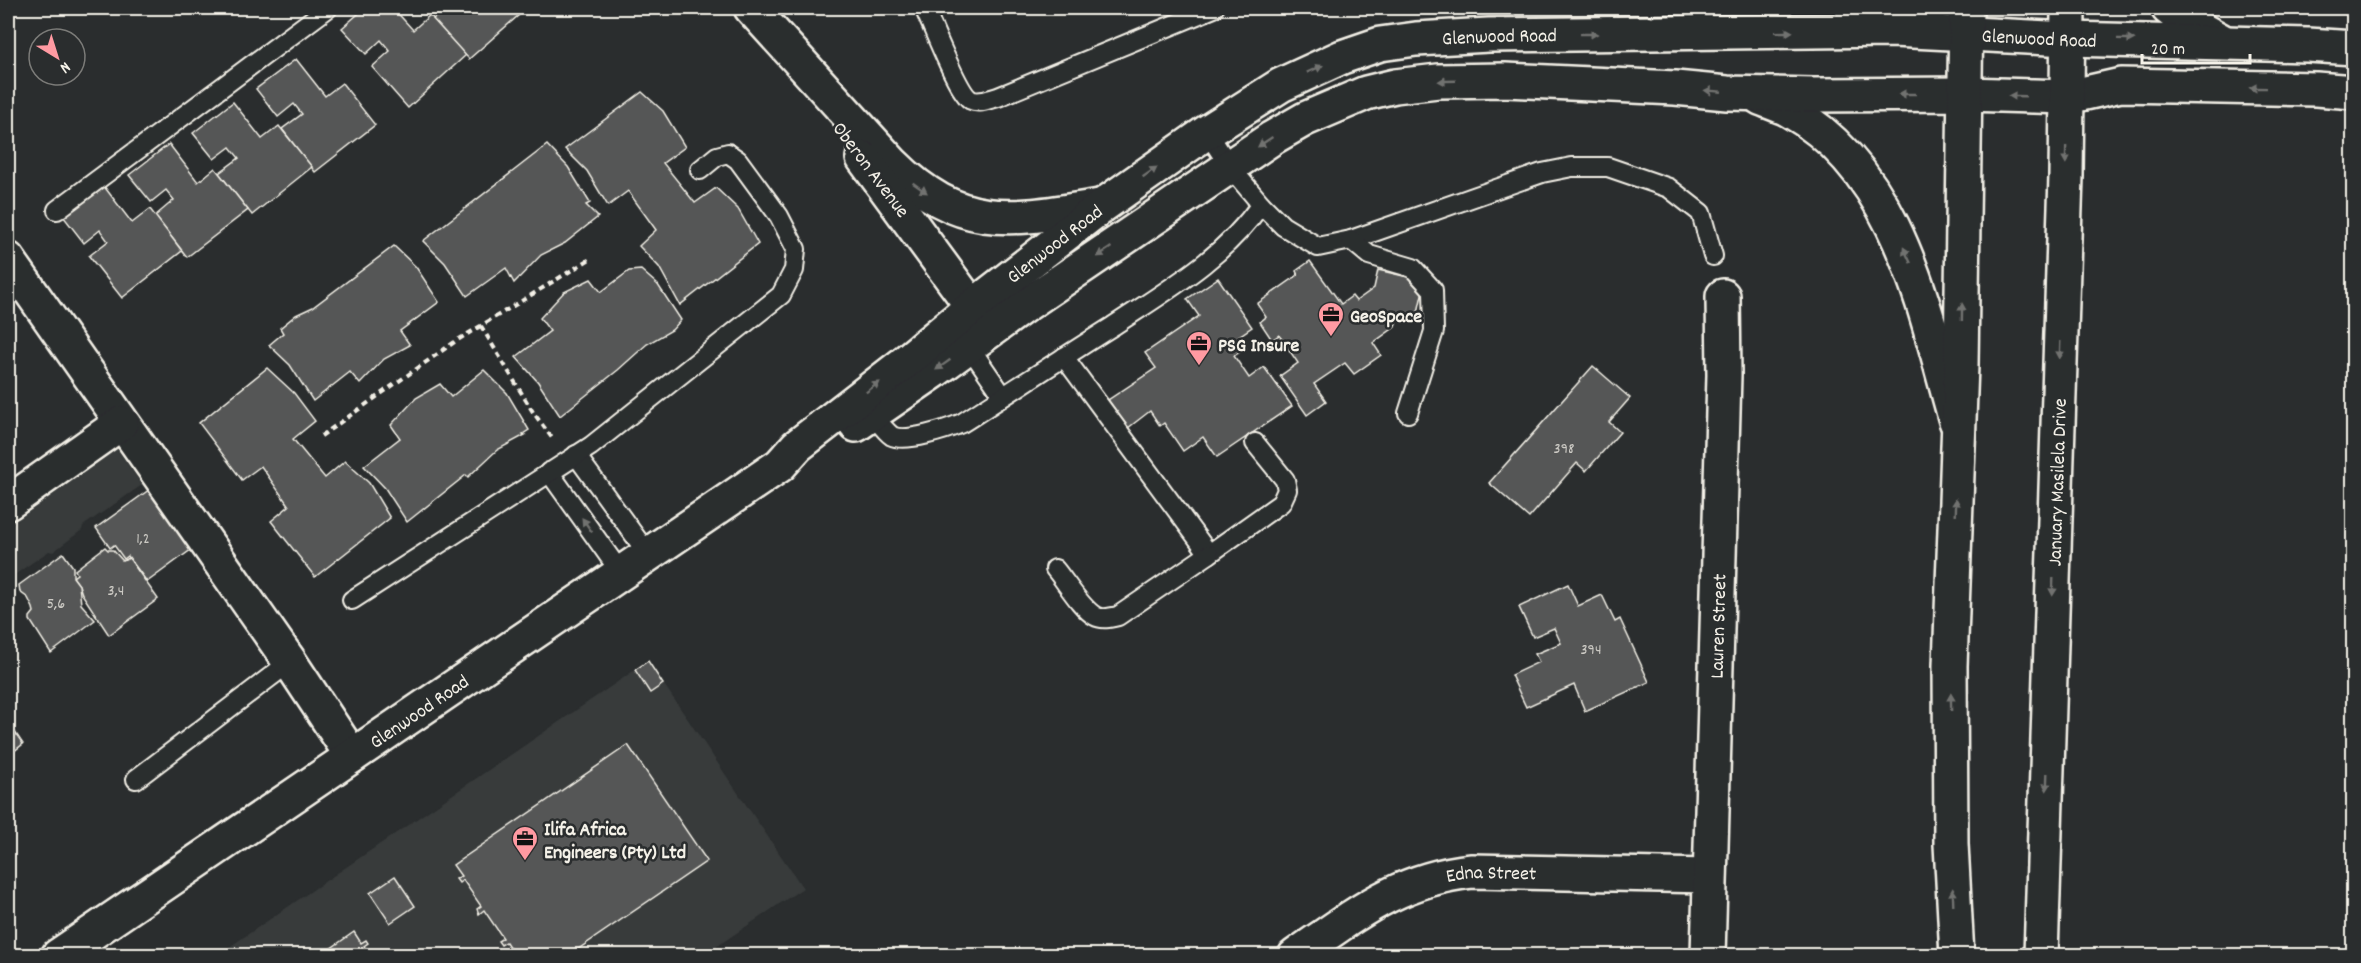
<svg xmlns="http://www.w3.org/2000/svg" width="2361" height="963" viewBox="0 0 2361 963" font-family="Dekko,sans-serif">
<rect width="100%" height="100%" fill="#2a2d2e"/>
<filter id="ink" filterUnits="userSpaceOnUse"><feTurbulence type="fractalNoise" baseFrequency=".0167" numOctaves="2"/><feDisplacementMap in="SourceGraphic" scale="12" xChannelSelector="R" yChannelSelector="G"/><feConvolveMatrix kernelMatrix="1 2 1 2 8 2 1 2 1" color-interpolation-filters="sRGB"/></filter>
<g filter="url(#ink)">
<g fill="#373a3a">
<polygon points="117,449 142,485 83,526 82,530 53,552 49,551 10,578 8,577 8,527"/>
<polygon points="648,661 803,888 704,955 216,956"/>
</g>
<g fill="#555756" stroke="#f4f1e8" stroke-width="1.5">
<polygon points="365,8 393,8 413,30 430,15 466,55 408,108 372,67 390,51 381,40 366,54 342,28"/>
<polygon points="446,8 527,8 469,59 433,19"/>
<polygon points="296,59 325,96 342,83 375,125 315,172 282,129 302,114 294,104 278,117 256,89"/>
<polygon points="642,92 663,111 685,147 663,163 695,203 716,188 738,209 758,244 680,305 659,267 639,246 656,230 628,191 608,206 587,171 565,149"/>
<polygon points="233,102 262,139 279,126 312,167 252,215 219,173 239,158 230,147 214,159 193,133"/>
<polygon points="169,144 198,182 215,168 248,210 187,257 155,216 174,200 166,190 151,202 129,175"/>
<polygon points="547,145 568,167 590,203 586,205 598,217 565,243 541,255 514,283 506,268 467,296 445,263 423,241"/>
<polygon points="103,185 132,223 150,209 182,251 122,298 89,256 108,241 100,230 84,243 63,216"/>
<polygon points="394,246 416,267 439,302 400,331 410,345 384,359 360,384 350,372 313,401 290,365 269,345 283,333 280,328 296,315 313,307"/>
<polygon points="1310,261 1341,304 1352,296 1356,301 1374,288 1378,270 1425,281 1417,317 1398,313 1395,327 1373,343 1381,355 1354,374 1345,363 1314,384 1326,401 1307,415 1280,376 1298,363 1279,335 1272,340 1260,322 1266,317 1257,304 1298,275 1296,271"/>
<polygon points="641,270 658,285 681,320 672,330 647,344 618,370 560,416 538,382 516,357 550,331 540,318 564,292 591,279 601,292 629,271"/>
<polygon points="1218,278 1252,327 1239,336 1246,348 1234,356 1249,378 1264,367 1292,406 1217,457 1203,437 1183,451 1164,423 1160,426 1150,411 1128,428 1108,400 1156,368 1145,353 1199,316 1187,299"/>
<polygon points="8,293 14,303 8,308"/>
<polygon points="1593,366 1630,398 1609,422 1620,432 1586,471 1577,463 1529,518 1489,483"/>
<polygon points="267,368 294,393 315,421 293,439 325,478 345,461 369,483 390,518 315,577 271,521 289,506 261,466 242,480 199,423"/>
<polygon points="484,370 507,393 529,430 523,434 525,435 497,450 468,477 466,475 407,522 385,488 364,466 400,438 391,425 416,398 440,384 451,397"/>
<polygon points="153,487 192,549 147,582 128,556 124,559 114,545 110,548 96,528"/>
<polygon points="105,547 108,550 113,550 123,561 129,558 158,599 109,635 82,594 79,585 73,577 77,574 75,570"/>
<polygon points="63,553 73,567 73,577 79,585 81,604 95,620 51,653 30,620 30,617 34,612 33,608 28,598 20,592 19,585"/>
<polygon points="1568,584 1578,606 1602,595 1615,622 1620,619 1649,682 1585,711 1574,685 1526,707 1511,675 1539,662 1535,654 1561,643 1554,628 1533,637 1519,607"/>
<polygon points="648,661 663,684 650,693 635,670"/>
<polygon points="8,722 23,744 8,756"/>
<polygon points="628,745 707,861 568,956 515,956 506,942 501,945 498,941 503,938 484,910 479,914 477,909 481,906 463,880 459,883 456,879 461,876 453,865"/>
<polygon points="395,876 415,906 390,923 370,893"/>
<polygon points="354,932 361,943 366,940 368,943 364,946 370,956 320,956"/>
</g>
<g fill="none" stroke-linecap="round" stroke-linejoin="round">
<defs>
<g id="service">
<path d="M924 8C932 24 958 93 971 100 979 104 990 99 998 97L1214 8"/>
<polyline points="1261,204 1283,226 1318,247 1351,240 1542,173 1572,167 1608,167 1669,188 1701,213 1713,256"/>
<polyline points="57,210 328,8"/>
<polyline points="1351,240 1369,255 1413,268 1433,290 1434,331 1408,413"/>
<polyline points="964,339 1003,396"/>
<polyline points="1064,357 1209,554 1281,503 1287,490 1285,480 1255,443"/>
<path d="M873 415C878 421 885 431 892 436 906 443 948 429 962 423 1012 391 1062 358 1113 326 1166 291 1224 258 1261 204L1230 167 1207 132"/>
<polyline points="576,455 648,554"/>
<polyline points="549,472 621,573"/>
<path d="M1055 569C1066 582 1081 608 1095 616 1102 620 1110 618 1118 616L1209 554"/>
<polyline points="352,600 591,446 781,295 794,270 796,249 779,216 738,160 728,153 717,156 700,170"/>
<polyline points="136,779 290,662"/>
</g>
<g id="minor">
<polyline points="8,259 290,662 352,756"/>
<polyline points="8,503 121,423"/>
<path id="s1" d="M1295 956C1355 915 1397 879 1472 871L1709 876"/>
<path id="s2" d="M1708 956 1724 375 1723 296"/>
</g>
<g id="tertiary">
<path d="M751 8 893 164C961 232 1013 220 1100 206"/>
<polyline points="2168,8 2182,19 2220,40"/>
<path d="M1760 98C1769 102 1780 105 1789 110 1900 172 1924 310 1956 421"/>
<polyline points="863,158 985,324"/>
<polyline points="856,425 936,370 1024,306 1272,138 1305,119 1366,93 1395,86 1438,81 1505,80 1675,88 1727,93 1814,95 1966,94 2068,97 2121,85 2316,89 2354,92"/>
<path id="s3" d="M58 956 780 465 797 446 903 364 972 307 1102 206 1207 132 1281 85 1342 57 1380 44 1416 39 1489 35 1893 30 2068 39 2308 45 2354 48"/>
</g>
<g id="secondary">
<polyline points="1957,956 1951,844 1950,666 1961,365 1966,8"/>
<path id="s4" d="M2041 956 2066 176 2068 8"/>
</g>
</defs>
<use href="#service" stroke="#f4f1e8" stroke-width="22"/>
<use href="#minor" stroke="#f4f1e8" stroke-width="38"/>
<use href="#tertiary" stroke="#f4f1e8" stroke-width="38"/>
<use href="#secondary" stroke="#f4f1e8" stroke-width="38"/>
<g stroke="#f4f1e8" stroke-width="4" stroke-dasharray="6 4.5" stroke-linecap="butt">
<polyline points="481,326 533,412 552,438"/>
<polyline points="321,436 456,341 590,259"/>
</g>
<use href="#service" stroke="#2a2d2e" stroke-width="18"/>
<use href="#minor" stroke="#2a2d2e" stroke-width="33"/>
<use href="#tertiary" stroke="#2a2d2e" stroke-width="33"/>
<use href="#secondary" stroke="#2a2d2e" stroke-width="33"/>
</g>
<defs><path id="oneway-solid" d="M-6-.8H1V-3.2L6.5 0L1 3.2V.8H-6Z" transform="scale(1.5)"/></defs>
<g fill="#71726f">
<use href="#oneway-solid" transform="translate(1784 32) rotate(-1)"/>
<use href="#oneway-solid" transform="translate(1589 34)"/>
<use href="#oneway-solid" transform="translate(2126 39) rotate(1)"/>
<use href="#oneway-solid" transform="translate(1315 69) rotate(-24)"/>
<use href="#oneway-solid" transform="translate(1447 81) rotate(178)"/>
<use href="#oneway-solid" transform="translate(2258 88) rotate(-179)"/>
<use href="#oneway-solid" transform="translate(1713 91) rotate(-175)"/>
<use href="#oneway-solid" transform="translate(1907 94) rotate(-180)"/>
<use href="#oneway-solid" transform="translate(2017 96) rotate(-178)"/>
<use href="#oneway-solid" transform="translate(1265 142) rotate(146)"/>
<use href="#oneway-solid" transform="translate(2066 155) rotate(91)"/>
<use href="#oneway-solid" transform="translate(1150 172) rotate(-35)"/>
<use href="#oneway-solid" transform="translate(920 188) rotate(35)"/>
<use href="#oneway-solid" transform="translate(1104 252) rotate(146)"/>
<use href="#oneway-solid" transform="translate(1907 255) rotate(-115)"/>
<use href="#oneway-solid" transform="translate(1962 312) rotate(-89)"/>
<use href="#oneway-solid" transform="translate(2060 350) rotate(92)"/>
<use href="#oneway-solid" transform="translate(943 365) rotate(145)"/>
<use href="#oneway-solid" transform="translate(873 387) rotate(-37)"/>
<use href="#oneway-solid" transform="translate(1956 507) rotate(-88)"/>
<use href="#oneway-solid" transform="translate(587 525) rotate(-125)"/>
<use href="#oneway-solid" transform="translate(2053 587) rotate(92)"/>
<use href="#oneway-solid" transform="translate(1951 702) rotate(-91)"/>
<use href="#oneway-solid" transform="translate(2047 782) rotate(92)"/>
<use href="#oneway-solid" transform="translate(1953 897) rotate(-92)"/>
</g>
</g>
<defs>
<symbol id="office-pin" viewBox="-11 -11 22 30"><path d="M0 17L-7.5 6A9.5 9.5 0 1 1 7.5 6Z" fill="#ff9aa2" stroke="#2a2d2e"/><path d="M-6-3h4V-5.5h4V-3h4V5H-6ZM-1-4.5V-3h2v-1.5ZM-6 0V1H6V0Z" fill="#111"/></symbol>
</defs>
<g fill-rule="evenodd">
<use href="#office-pin" x="1316" y="300" width="30" height="40"/>
<use href="#office-pin" x="1184" y="329" width="30" height="40"/>
<use href="#office-pin" x="510" y="824" width="30" height="40"/>
</g>
<g text-anchor="middle" stroke-width="5" stroke-linejoin="round" paint-order="stroke">
<g font-size="16" fill="#cccac4">
<text x="1564" y="453">398</text>
<text x="143" y="543">1,2</text>
<text x="116" y="595">3,4</text>
<text x="56" y="608">5,6</text>
<text x="1591" y="654">394</text>
</g>
<g font-size="20" fill="#f4f1e8" stroke="#2a2d2e">
<text dy="7" stroke="none"><textPath href="#s3" startOffset="1730">Glenwood Road</textPath></text>
<text dy="7" stroke="none"><textPath href="#s3" startOffset="2270">Glenwood Road</textPath></text>
<text transform="translate(872 169) rotate(53)" y="7">Oberon Avenue</text>
<text dy="7" stroke="none"><textPath href="#s3" startOffset="1226">Glenwood Road</textPath></text>
<text dy="7" stroke="none"><textPath href="#s4" startOffset="474">January Masilela Drive</textPath></text>
<text dy="7" stroke="none"><textPath href="#s2" startOffset="330">Lauren Street</textPath></text>
<text dy="7" stroke="none"><textPath href="#s3" startOffset="436">Glenwood Road</textPath></text>
<text dy="7" stroke="none"><textPath href="#s1" startOffset="218">Edna Street</textPath></text>
</g>
<g font-size="20" font-weight="bold" fill="#f4f1e8" stroke="#2a2d2e" text-anchor="start">
<text x="1350" y="322">GeoSpace</text>
<text x="1218" y="351">PSG Insure</text>
<text x="544" y="835">Ilifa Africa<tspan x="544" dy="23">Engineers (Pty) Ltd</tspan></text>
</g>
</g>
<rect width="2361" height="963" fill="none" stroke="#2a2d2e" stroke-width="30"/>
<rect x="15" y="15" width="2331" height="933" fill="none" stroke="#f4f1e8" stroke-width="2" filter="url(#ink)"/>
<g transform="translate(57 57) rotate(142)"><circle r="28" fill="#2a2d2e" stroke="#7b7b78" stroke-width="1.5"/>
<path d="M0-4.5L10 22L0 15L-10 22Z" fill="#ff9aa2"/>
<text y="-9" font-size="16" font-weight="bold" text-anchor="middle" fill="#f4f1e8">N</text>
</g>
<path d="M2142 54v9h108v-9" fill="none" stroke="#f4f1e8" stroke-width="3"/>
<text x="2151" y="54" font-size="18" fill="#f4f1e8" stroke="#2a2d2e" stroke-width="4.5" paint-order="stroke">20 m</text>
</svg>
